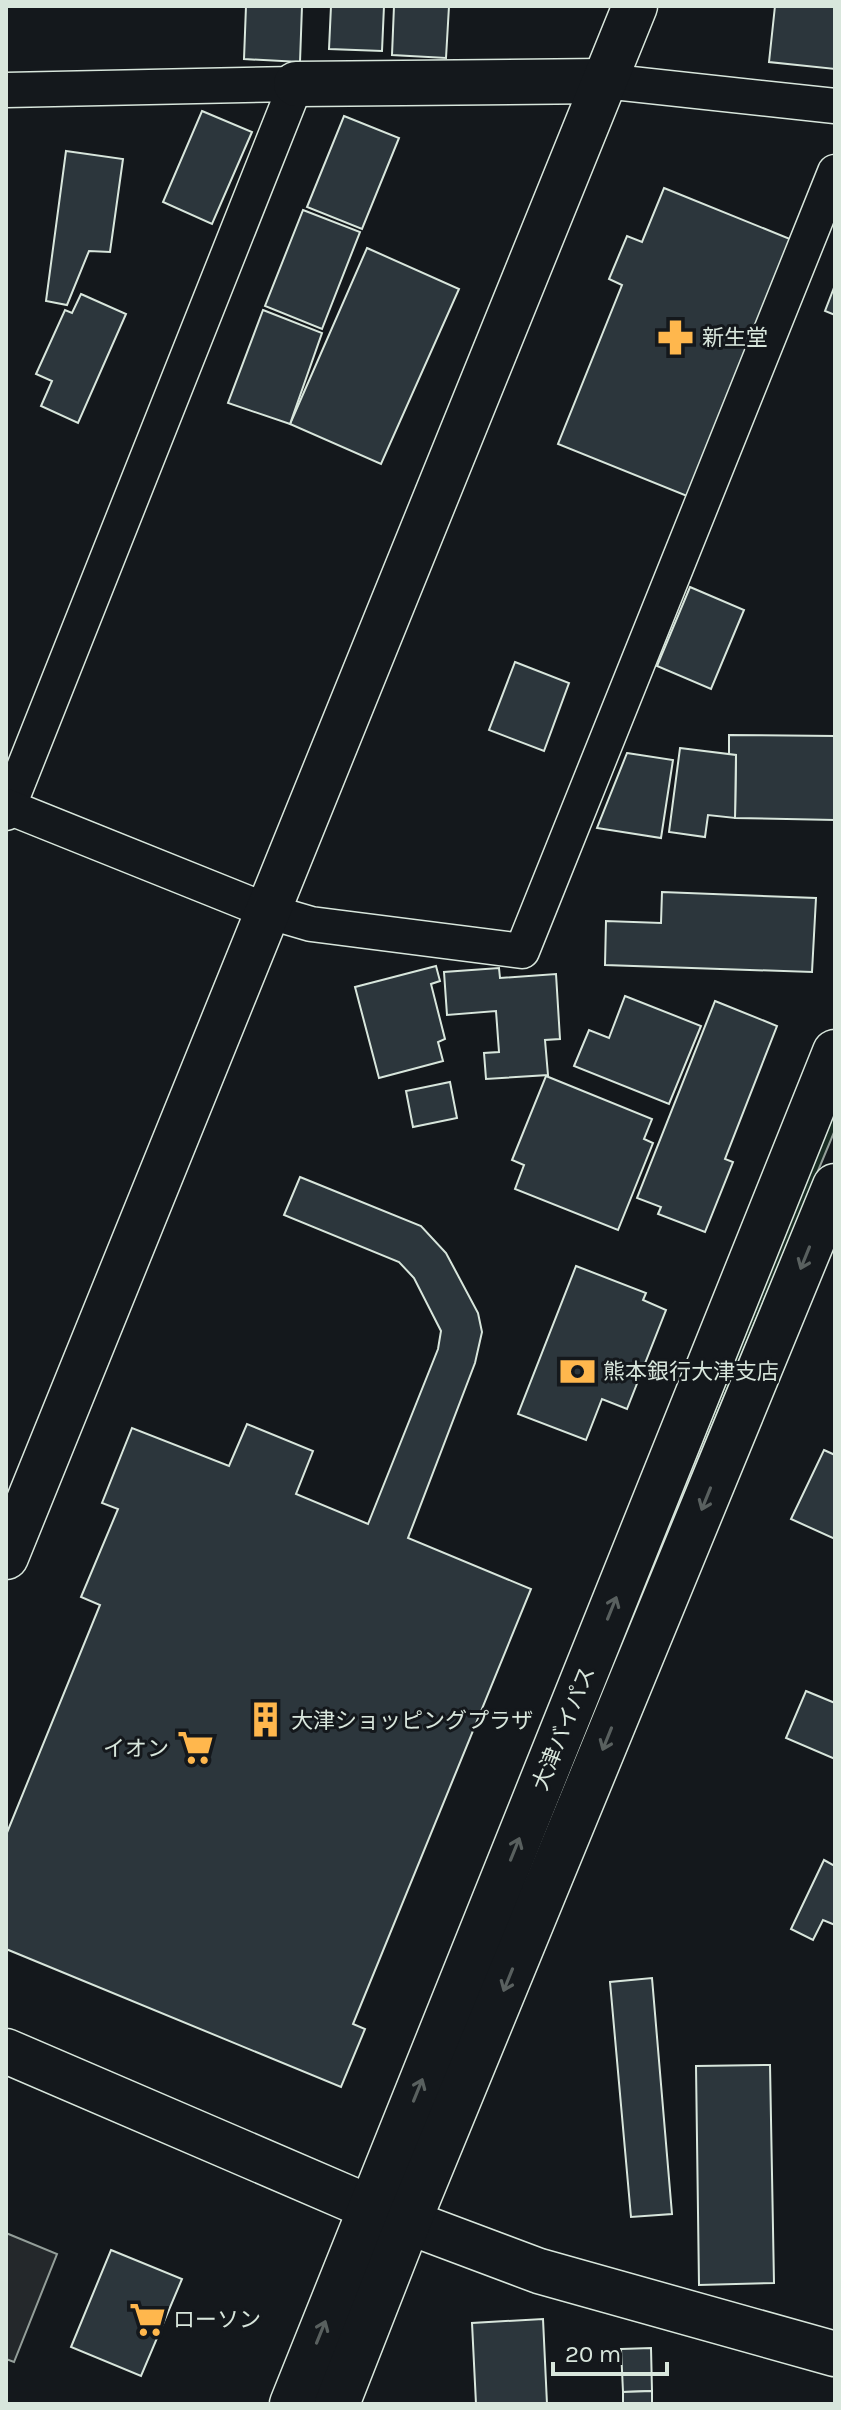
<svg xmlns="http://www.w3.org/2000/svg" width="841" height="2410" viewBox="0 0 841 2410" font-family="Karla,'Noto Sans JP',sans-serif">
<rect width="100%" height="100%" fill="#14181c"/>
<polygon fill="#1a2d24" stroke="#939e99" stroke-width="2" points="835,1111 835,1130 642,1593 636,1589"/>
<polygon fill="#24282b" stroke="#939e99" stroke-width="2" points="6,2233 57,2254 14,2362 6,2359"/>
<g fill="#2c363c" stroke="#d8e6dc" stroke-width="2">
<polygon points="246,6 302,6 300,62 244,59"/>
<polygon points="331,6 384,6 382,51 329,49"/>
<polygon points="394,6 449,6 446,58 392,55"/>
<polygon points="775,6 835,6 835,69 769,62"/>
<polygon points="202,111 252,132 212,224 163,202"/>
<polygon points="344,116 399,138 362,229 307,207"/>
<polygon points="66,151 123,159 110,252 89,251 67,305 46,301"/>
<polygon points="664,188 790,239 687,496 558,444 622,285 609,279 627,236 642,242"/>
<polygon points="303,210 360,232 322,329 265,306"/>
<polygon points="367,248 459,289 381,464 290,424"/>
<polygon points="835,285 835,315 825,311"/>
<polygon points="81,294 126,314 78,423 41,406 52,381 36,374 65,310 72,313"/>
<polygon points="263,310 322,333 290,424 228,403"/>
<polygon points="690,587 744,610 711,689 657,666"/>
<polygon points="515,662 569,683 544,751 489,730"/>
<polygon points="729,735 835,736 835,820 735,818 736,755 729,755"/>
<polygon points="680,748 736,755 735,818 708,815 705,837 669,832"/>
<polygon points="627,753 673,760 661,838 597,828"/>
<polygon points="662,892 816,898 812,972 605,965 606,921 661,923"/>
<polygon points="436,966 440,981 431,984 445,1039 438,1042 443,1061 379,1078 355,987"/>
<polygon points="499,968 500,978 556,974 560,1039 545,1040 548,1075 486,1079 484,1053 499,1052 496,1011 447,1015 444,972"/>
<polygon points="625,996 701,1026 669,1104 574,1066 589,1030 609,1038"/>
<polygon points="715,1001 777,1026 725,1159 733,1162 705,1232 658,1214 661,1207 637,1198"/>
<polygon points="546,1076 652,1119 644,1139 653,1143 618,1230 515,1189 524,1165 512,1160"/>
<polygon points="450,1082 457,1118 413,1127 406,1091"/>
<polygon points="300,1177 421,1226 446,1253 478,1313 482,1332 475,1363 408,1538 531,1589 353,2024 365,2029 341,2087 6,1949 6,1835 100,1605 81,1597 118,1509 102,1503 132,1428 229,1466 247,1424 313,1451 296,1494 368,1524 438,1349 441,1331 414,1278 399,1262 284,1215"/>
<polygon points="576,1266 646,1293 643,1300 666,1310 627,1409 602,1399 586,1440 518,1414"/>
<polygon points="824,1450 835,1455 835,1539 791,1519"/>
<polygon points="806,1691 835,1703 835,1759 786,1738"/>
<polygon points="824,1860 835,1866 835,1925 823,1920 813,1940 791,1929"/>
<polygon points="652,1978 672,2214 631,2217 610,1982"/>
<polygon points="770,2065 774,2283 699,2285 696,2066"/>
<polygon points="111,2250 182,2279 141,2376 71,2347"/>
<polygon points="543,2319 547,2404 476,2404 472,2323"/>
<polygon points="651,2348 652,2391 623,2392 621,2349"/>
<polygon points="652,2391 652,2404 623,2404 623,2392"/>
</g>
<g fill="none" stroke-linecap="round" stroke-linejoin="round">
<defs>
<g id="street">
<polyline points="604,81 835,106"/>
<polyline points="6,90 296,84 6,813"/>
<polyline points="6,806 270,912 311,924 522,951 835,172"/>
</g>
<g id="secondary">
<polyline points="296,84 604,81"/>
<polyline points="6,1557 635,6"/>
<polyline points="6,2051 371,2208 539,2271 835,2354"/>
</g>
<g id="highway">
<polyline points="292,2404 835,1052"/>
<polyline points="337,2404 408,2223 835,1186"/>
</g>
</defs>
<use href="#street" stroke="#d8e6dc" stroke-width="37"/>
<use href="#secondary" stroke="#d8e6dc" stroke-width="47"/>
<use href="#highway" stroke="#d8e6dc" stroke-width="47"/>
<use href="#street" stroke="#14181c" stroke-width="34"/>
<use href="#secondary" stroke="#14181c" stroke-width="44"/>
<use href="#highway" stroke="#14181c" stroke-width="44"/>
</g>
<defs><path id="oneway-shaft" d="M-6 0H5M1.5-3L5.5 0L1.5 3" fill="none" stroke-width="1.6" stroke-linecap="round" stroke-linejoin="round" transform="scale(2)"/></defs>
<g stroke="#59605f">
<use href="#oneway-shaft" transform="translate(805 1258) rotate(112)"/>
<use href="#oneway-shaft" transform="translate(706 1499) rotate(112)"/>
<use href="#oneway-shaft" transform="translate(612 1608) rotate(-68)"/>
<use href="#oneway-shaft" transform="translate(607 1739) rotate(112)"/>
<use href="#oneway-shaft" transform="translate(515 1849) rotate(-68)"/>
<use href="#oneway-shaft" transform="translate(508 1980) rotate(112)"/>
<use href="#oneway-shaft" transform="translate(418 2090) rotate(-68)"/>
<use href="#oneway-shaft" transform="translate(321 2332) rotate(-68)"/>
</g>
<defs>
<symbol id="pharmacy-bare" viewBox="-9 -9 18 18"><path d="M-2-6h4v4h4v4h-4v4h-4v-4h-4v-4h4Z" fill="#ffb74d" stroke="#14181c" stroke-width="2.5" paint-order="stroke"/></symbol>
<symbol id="bank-bare" viewBox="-9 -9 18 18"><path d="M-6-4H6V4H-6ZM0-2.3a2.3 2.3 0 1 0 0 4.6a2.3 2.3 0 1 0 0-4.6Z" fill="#ffb74d" stroke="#14181c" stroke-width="2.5" paint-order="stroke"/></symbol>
<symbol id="building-bare" viewBox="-9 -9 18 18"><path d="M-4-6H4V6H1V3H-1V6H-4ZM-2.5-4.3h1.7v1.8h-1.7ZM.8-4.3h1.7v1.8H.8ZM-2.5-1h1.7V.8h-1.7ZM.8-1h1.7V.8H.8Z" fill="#ffb74d" stroke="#14181c" stroke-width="2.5" paint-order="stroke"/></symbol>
<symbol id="supermarket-bare" viewBox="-9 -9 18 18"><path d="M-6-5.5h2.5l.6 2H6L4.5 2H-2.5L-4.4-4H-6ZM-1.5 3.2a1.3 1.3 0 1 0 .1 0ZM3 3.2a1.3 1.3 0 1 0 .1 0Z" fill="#ffb74d" stroke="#14181c" stroke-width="2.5" paint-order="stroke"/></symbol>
</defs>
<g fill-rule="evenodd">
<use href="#pharmacy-bare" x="650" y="312" width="51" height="51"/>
<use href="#bank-bare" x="552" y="1346" width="51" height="51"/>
<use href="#building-bare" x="240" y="1694" width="51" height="51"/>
<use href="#supermarket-bare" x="170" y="1722" width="51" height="51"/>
<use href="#supermarket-bare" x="122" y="2294" width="51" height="51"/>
</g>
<g text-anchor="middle" stroke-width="6" stroke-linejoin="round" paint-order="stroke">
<g font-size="22" fill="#d8e6dc" stroke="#14181c" text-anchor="start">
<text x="702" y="345">新生堂</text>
<text x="603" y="1379">熊本銀行大津支店</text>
<text x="291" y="1728">大津ショッピングプラザ</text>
<text x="169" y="1756" text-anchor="end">イオン</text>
<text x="173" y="2327">ローソン</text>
</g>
<g font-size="22" fill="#d8e6dc" stroke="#14181c">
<text transform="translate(563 1728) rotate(-68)" y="8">大津バイパス</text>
</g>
</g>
<rect width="841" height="2410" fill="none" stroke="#d8e6dc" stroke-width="16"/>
<path d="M553 2362v12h114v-12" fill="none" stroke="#d8e6dc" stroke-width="4"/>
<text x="565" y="2362" font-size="24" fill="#d8e6dc" stroke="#14181c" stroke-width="6" paint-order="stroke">20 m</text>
</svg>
